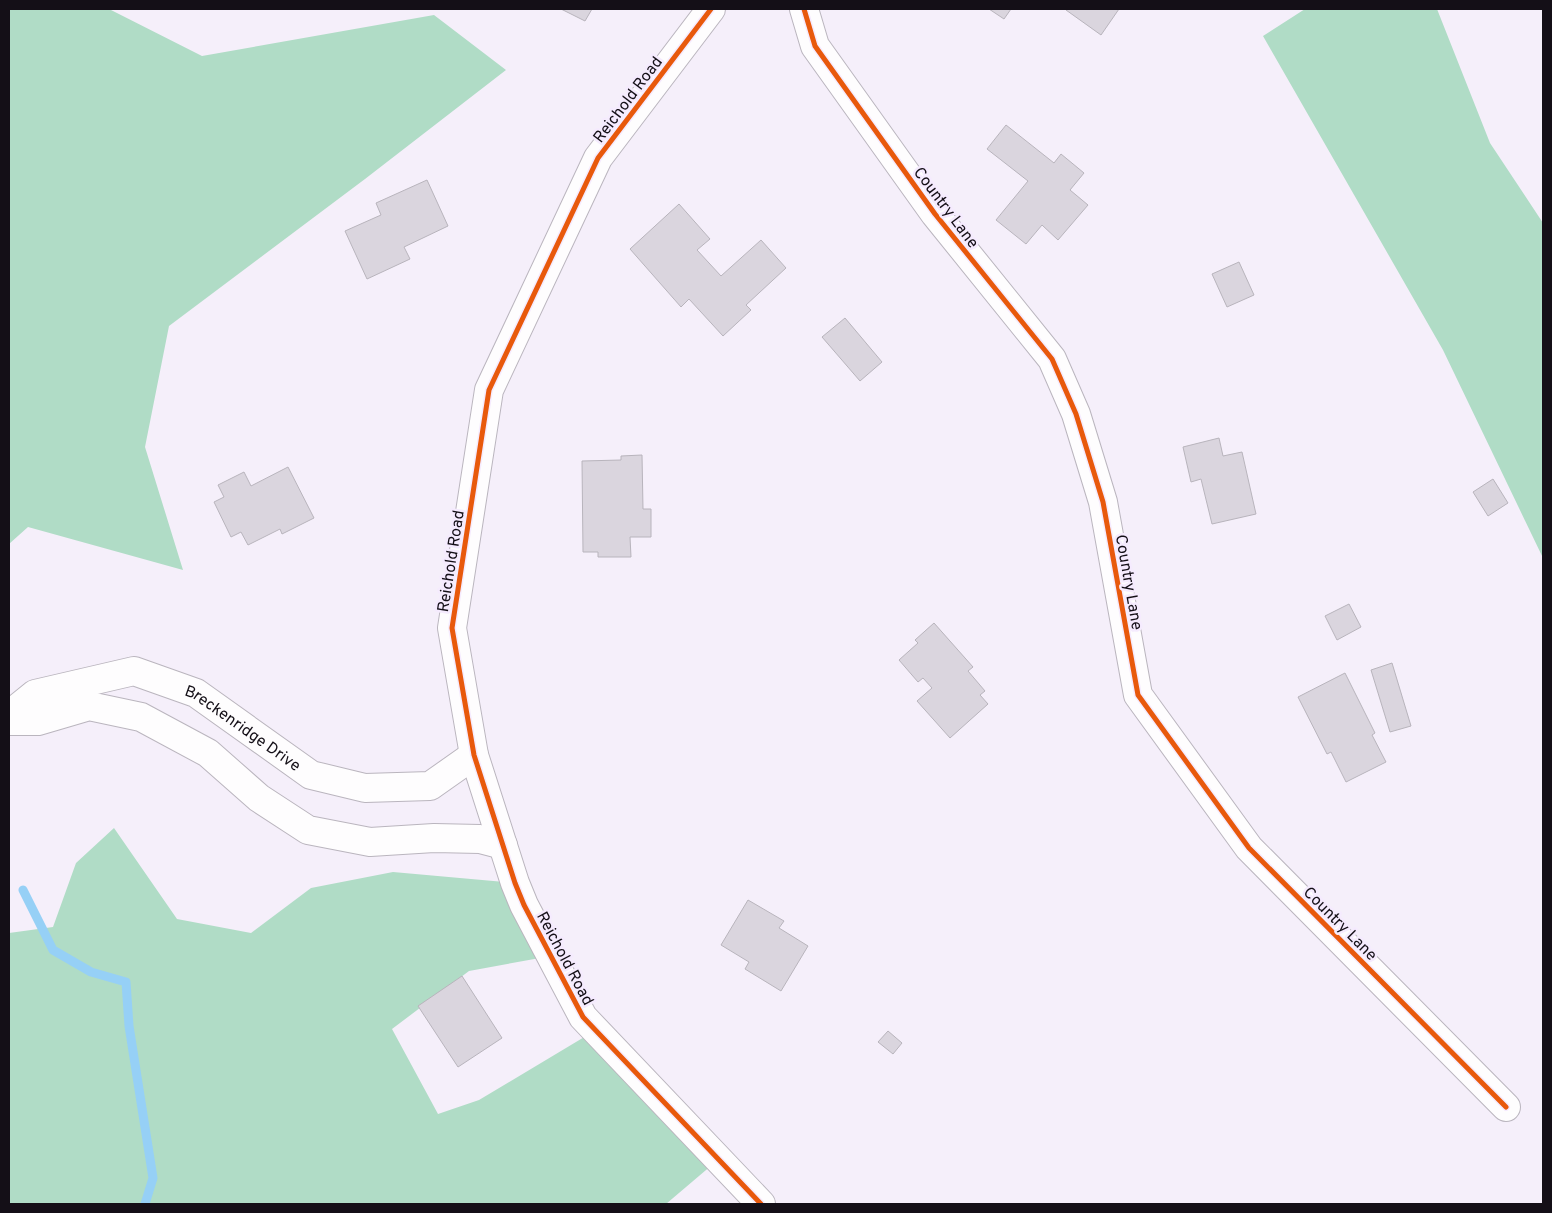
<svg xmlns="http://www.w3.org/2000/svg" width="1552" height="1213" viewBox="0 0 1552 1213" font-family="Overpass,sans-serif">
<rect width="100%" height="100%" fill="#f5effa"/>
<g fill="#b0dcc6">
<polygon points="9,9 109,9 202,56 434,15 506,70 365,179 169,326 145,447 183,570 28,527 9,544"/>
<polygon points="1305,9 1437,9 1490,143 1543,223 1543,558 1443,350 1263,36"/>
<polygon points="114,828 177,919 251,933 311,888 393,872 515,883 551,956 469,971 392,1029 438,1114 479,1100 596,1030 719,1159 666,1204 9,1204 9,933 53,927 76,863"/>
</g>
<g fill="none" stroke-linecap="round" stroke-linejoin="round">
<polyline stroke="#96d0f6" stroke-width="9" points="23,890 53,950 91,972 126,982 129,1026 153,1178 145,1204"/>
</g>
<g fill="#dad5de" stroke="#b8b4bc">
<polygon points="561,9 592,9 585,21"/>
<polygon points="989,9 1011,9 1004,19"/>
<polygon points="1067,9 1119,9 1101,35 1066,10"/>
<polygon points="1006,125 1054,163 1061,154 1084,173 1070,190 1088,205 1058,240 1042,225 1026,244 996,220 1028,181 987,149"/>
<polygon points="427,180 448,226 404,247 410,259 367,279 345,231 381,215 376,203"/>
<polygon points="679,204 710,239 697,250 721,276 761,240 786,268 746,305 751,310 723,336 689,299 681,307 630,249"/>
<polygon points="1239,262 1254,295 1227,307 1212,274"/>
<polygon points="845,318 882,362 860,381 822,337"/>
<polygon points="1219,438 1223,456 1242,452 1256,514 1212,524 1201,479 1191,482 1183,447"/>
<polygon points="642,455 643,509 651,509 651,537 630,537 631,557 598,557 598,552 583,552 582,461 621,460 621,456"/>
<polygon points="288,467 314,518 282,534 280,529 248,545 241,532 231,537 214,502 224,497 218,485 244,472 251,486"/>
<polygon points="1493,479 1508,503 1488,516 1473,492"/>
<polygon points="1349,604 1361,627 1337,640 1325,616"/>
<polygon points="934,623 973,667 968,671 985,691 980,695 988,704 950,738 917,701 932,688 923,678 918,682 899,660 918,643 915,640"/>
<polygon points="1392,663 1411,726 1390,732 1371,670"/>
<polygon points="1345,673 1375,733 1372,735 1386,762 1346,782 1331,752 1327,754 1298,697"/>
<polygon points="748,900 784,921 779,928 808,946 781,991 745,969 749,962 721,945"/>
<polygon points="462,976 502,1038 458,1067 418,1006"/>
<polygon points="888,1031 902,1043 893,1054 878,1042"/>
</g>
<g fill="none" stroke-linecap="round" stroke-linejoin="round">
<defs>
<g id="minor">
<polyline points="711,9 598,158 489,390 452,628 474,755 515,883 524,905 583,1017 761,1204"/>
<polyline points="804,9 815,46 935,214 1052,359 1076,414 1103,502 1138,695 1249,848 1506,1107"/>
<path id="s1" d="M9 715 35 694 134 671 196 693 311 775 365 788 430 786 474 755"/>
<polyline points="9,721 38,721 89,706 141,717 208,753 259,798 308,830 370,842 434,838 480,839 503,845"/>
</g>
</defs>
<use href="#minor" stroke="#bab5be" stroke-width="30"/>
<use href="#minor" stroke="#fefdfe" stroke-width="28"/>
<defs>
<g id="cycleway">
<polyline points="711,9 598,158 489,390 452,628 474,755 515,883 524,905 583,1017 761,1204"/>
<polyline points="804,9 815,46 935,214 1052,359 1076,414 1103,502 1138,695 1249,848 1506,1107"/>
</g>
</defs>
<use href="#cycleway" stroke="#f5ebfe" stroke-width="8"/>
<use href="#cycleway" stroke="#e8590c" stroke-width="5"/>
</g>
<g text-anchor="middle" stroke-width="5" stroke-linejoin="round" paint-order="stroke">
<g font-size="16" fill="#140f17" stroke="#f5ebfe">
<text transform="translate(627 99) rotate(-53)" y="6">Reichold Road</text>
<text transform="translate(947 207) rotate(53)" y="6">Country Lane</text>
<text transform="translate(450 561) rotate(-81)" y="6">Reichold Road</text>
<text transform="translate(1130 582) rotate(80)" y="6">Country Lane</text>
<text dy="6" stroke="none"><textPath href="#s1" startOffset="259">Breckenridge Drive</textPath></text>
<text transform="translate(1341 923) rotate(45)" y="6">Country Lane</text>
<text transform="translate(566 958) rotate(62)" y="6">Reichold Road</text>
</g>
</g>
<rect width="1552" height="1213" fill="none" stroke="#140f17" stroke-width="20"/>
</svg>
